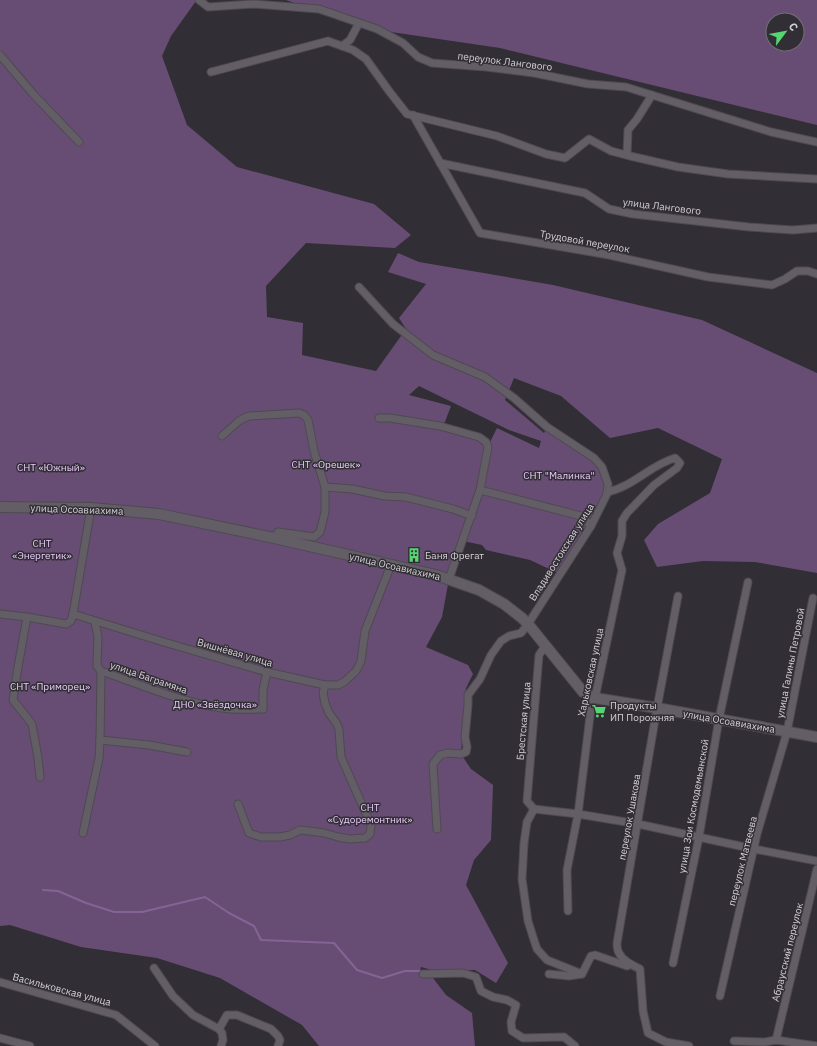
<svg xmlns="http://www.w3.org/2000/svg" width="817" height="1046" viewBox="0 0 817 1046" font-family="'IBM Plex Sans',sans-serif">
<rect width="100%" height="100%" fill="#322e35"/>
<g fill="#674d74" fill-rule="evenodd">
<path d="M0 0H205L196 1 171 36 162 56 187 125 237 167 374 204 411 235 395 248 306 243 266 286 267 317 303 323 302 355 376 371 406 329 399 318 426 284 388 272 398 253 419 262 553 285 702 320 817 373V573L755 562 703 561 657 567 644 540 658 524 710 493 722 459 658 428 610 438 561 396 514 378 505 400 544 433 547 427 602 467 607 494 560 574 530 560 486 550 482 545 463 541 449 579 442 617 426 647 468 665 473 674 466 688 461 754 471 769 493 785 491 840 474 860 466 885 508 963 496 983 475 970H432L421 967 419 975 433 978 446 995 472 1013 475 1046H319L302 1025 220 978 157 958 81 947 10 925 0 926ZM419 386 509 430 541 441 539 448 497 428 490 442 443 427 451 406 409 395Z"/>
<path d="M286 0H817V125L500 48 364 28ZM773 20H797V44H773Z"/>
</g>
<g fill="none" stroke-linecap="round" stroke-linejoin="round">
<polyline stroke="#846395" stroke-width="2" points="43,890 58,891 86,903 114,912 142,912 205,897 229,913 254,926 261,940 334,943 357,970 382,978 405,971 425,971"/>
<defs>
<g id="street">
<polyline points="199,0 208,7 253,4 319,9 377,29 403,43 418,57 432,63 486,67 534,73 588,84 626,87 771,132 817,142"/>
<polyline points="342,46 350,40 359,23"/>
<polyline points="0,55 34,95 79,142"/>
<polyline points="211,72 328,41 353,50 366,59 389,91 407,114 497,136 546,154 565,158 589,139 611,151 630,156 678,167 728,174 817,179"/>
<polyline points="413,115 480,233 609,255 708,277 772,285 785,279 797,271 808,271 817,274"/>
<polyline points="627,155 628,130 637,119 652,95"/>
<polyline points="440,163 585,193 609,209 633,214 749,227 793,230 817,228"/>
<polyline points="359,287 393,324 433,355 485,377 514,398 547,427 594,458 602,467 608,484 607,494 591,526 528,624 521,633 509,636 501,641 491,655 480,679 468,695 468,705 465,737 467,747 466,752 461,754 448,753 440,755 433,764 437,829"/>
<polyline points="379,418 390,418 440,426 479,437 486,442 488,447 480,490 449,579"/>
<polyline points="222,436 240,420 249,416 299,413 304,415 308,420 314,451 325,487 325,512 320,532 314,537 278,532 274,538"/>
<polyline points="325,487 352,489 385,496 406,497 453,509 472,516"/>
<polyline points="480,490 581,516 591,526"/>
<path d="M678 596 657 708 617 943C617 946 617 950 619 953 623 961 632 965 640 969L643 1011 648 1033 666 1042 689 1046"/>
<polyline points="0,614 27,617 66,624 71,621 73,614 91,508"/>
<polyline points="73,614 167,643 267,672 325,685 338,685 344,682 356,671 361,661 365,631 391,565"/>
<polyline points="27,617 18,667 13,700 32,724 38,758 40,777"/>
<polyline points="546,645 539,655 527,801 534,809 578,814 638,824 754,849 817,861"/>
<path d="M101 671C139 684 183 703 222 708 236 710 249 709 263 709V690L267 672"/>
<polyline points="100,740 149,745 187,752"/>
<polyline points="238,804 249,833 261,837 280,837 290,835 300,830 309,831 324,833 338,837 350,839 365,838 370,834 371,825 341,757 339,730 337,724 329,713 325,703 323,693 325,685"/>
<polyline points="534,809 527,822 524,843 522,879 528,921 533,937 537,949 547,960 582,974"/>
<polyline points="83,833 99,758 100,740 101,671 97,666 98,637 95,622"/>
<path d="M568 911 567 870 578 814 591 708 595 698 622 570 617 553 622 536V521L627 513 654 485 677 468 680 463 675 458C650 465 633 487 607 492"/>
<polyline points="673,963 699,837 719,719 748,582"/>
<polyline points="154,968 173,996 193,1015 219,1029 222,1033 223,1040 221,1046"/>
<polyline points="423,974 463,973 476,977 481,991 493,997 507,1000 516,1005 511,1022 512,1031 523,1038 564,1037 575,1046"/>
<polyline points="549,974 569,976 582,974 591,956 595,955 627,966 630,964"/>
<polyline points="0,982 116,1015 155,1046"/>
<polyline points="720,996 757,834 787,732 813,598"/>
<polyline points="219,1029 227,1015 237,1015 271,1029 278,1036 280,1040 278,1046"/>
<polyline points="0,1038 30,1046"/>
<polyline points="776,1040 817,869"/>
<polyline points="734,1041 765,1042 776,1040 817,1046"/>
</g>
<polyline id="secondary" points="0,507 91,508 159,514 274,538 436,575 479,590 504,604 522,618 528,624 583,692 595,698 657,708 817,737"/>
</defs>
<use href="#street" stroke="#4e4a50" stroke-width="9"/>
<use href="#secondary" stroke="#4e4a50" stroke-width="12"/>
<use href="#street" stroke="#635e66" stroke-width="7"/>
<use href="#secondary" stroke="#635e66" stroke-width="10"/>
</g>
<defs>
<symbol id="building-bare" viewBox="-9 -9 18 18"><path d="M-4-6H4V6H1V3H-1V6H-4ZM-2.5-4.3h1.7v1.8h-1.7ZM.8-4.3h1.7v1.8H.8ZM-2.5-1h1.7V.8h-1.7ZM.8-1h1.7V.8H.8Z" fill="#55d671" stroke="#322e35" stroke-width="2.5" paint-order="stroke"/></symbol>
<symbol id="supermarket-bare" viewBox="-9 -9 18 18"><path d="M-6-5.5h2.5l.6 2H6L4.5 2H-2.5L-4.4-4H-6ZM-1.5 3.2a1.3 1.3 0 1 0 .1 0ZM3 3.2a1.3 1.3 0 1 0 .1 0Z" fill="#55d671" stroke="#322e35" stroke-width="2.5" paint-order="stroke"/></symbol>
</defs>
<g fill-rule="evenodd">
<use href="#building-bare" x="404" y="545" width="20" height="20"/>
<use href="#supermarket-bare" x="589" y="701" width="20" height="20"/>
</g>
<g text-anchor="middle" stroke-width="3" stroke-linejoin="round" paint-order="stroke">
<g font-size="10" fill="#d4d1d5" stroke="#322e35">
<text transform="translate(505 61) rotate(7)" y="4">переулок Лангового</text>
<text transform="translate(662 206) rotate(7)" y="4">улица Лангового</text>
<text transform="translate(585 241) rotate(10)" y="4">Трудовой переулок</text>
<text transform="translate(77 509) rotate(2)" y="4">улица Осоавиахима</text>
<text transform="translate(561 552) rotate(-58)" y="4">Владивостокская улица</text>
<text transform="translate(395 566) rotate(13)" y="4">улица Осоавиахима</text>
<text transform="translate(235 652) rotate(16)" y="4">Вишнёвая улица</text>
<text transform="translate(790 663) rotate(-79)" y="4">улица Галины Петровой</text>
<text transform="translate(590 672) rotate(-78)" y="4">Харьковская улица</text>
<text transform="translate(149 677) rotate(19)" y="4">улица Баграмяна</text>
<text transform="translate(523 721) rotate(-85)" y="4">Брестская улица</text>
<text transform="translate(729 721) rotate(10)" y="4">улица Осоавиахима</text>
<text transform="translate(693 806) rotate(-80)" y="4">улица Зои Космодемьянской</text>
<text transform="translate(629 817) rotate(-80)" y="4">переулок Ушакова</text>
<text transform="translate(742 861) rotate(-76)" y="4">переулок Матвеева</text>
<text transform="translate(787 952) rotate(-76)" y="4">Абраусский переулок</text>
<text transform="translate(62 989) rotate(15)" y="4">Васильковская улица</text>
</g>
<g font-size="10" fill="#e9ccf9" stroke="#322e35">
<text x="326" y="468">СНТ «Орешек»</text>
<text x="51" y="471">СНТ «Южный»</text>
<text x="559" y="479">СНТ "Малинка"</text>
<text x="42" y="547">СНТ<tspan x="42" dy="12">«Энергетик»</tspan></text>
<text x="50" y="690">СНТ «Приморец»</text>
<text x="215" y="708">ДНО «Звёздочка»</text>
<text x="370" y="811">СНТ<tspan x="370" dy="12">«Судоремонтник»</tspan></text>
</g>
<g font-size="10" fill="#d4d1d5" stroke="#322e35" text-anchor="start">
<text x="425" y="559">Баня Фрегат</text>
<text x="610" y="709">Продукты<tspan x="610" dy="12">ИП Порожняя</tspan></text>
</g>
</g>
<g transform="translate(785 32) rotate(58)"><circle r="19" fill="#322e35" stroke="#736f75"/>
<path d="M0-3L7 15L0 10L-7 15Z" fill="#55d671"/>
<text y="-6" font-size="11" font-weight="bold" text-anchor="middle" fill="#d4d1d5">С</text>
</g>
</svg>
